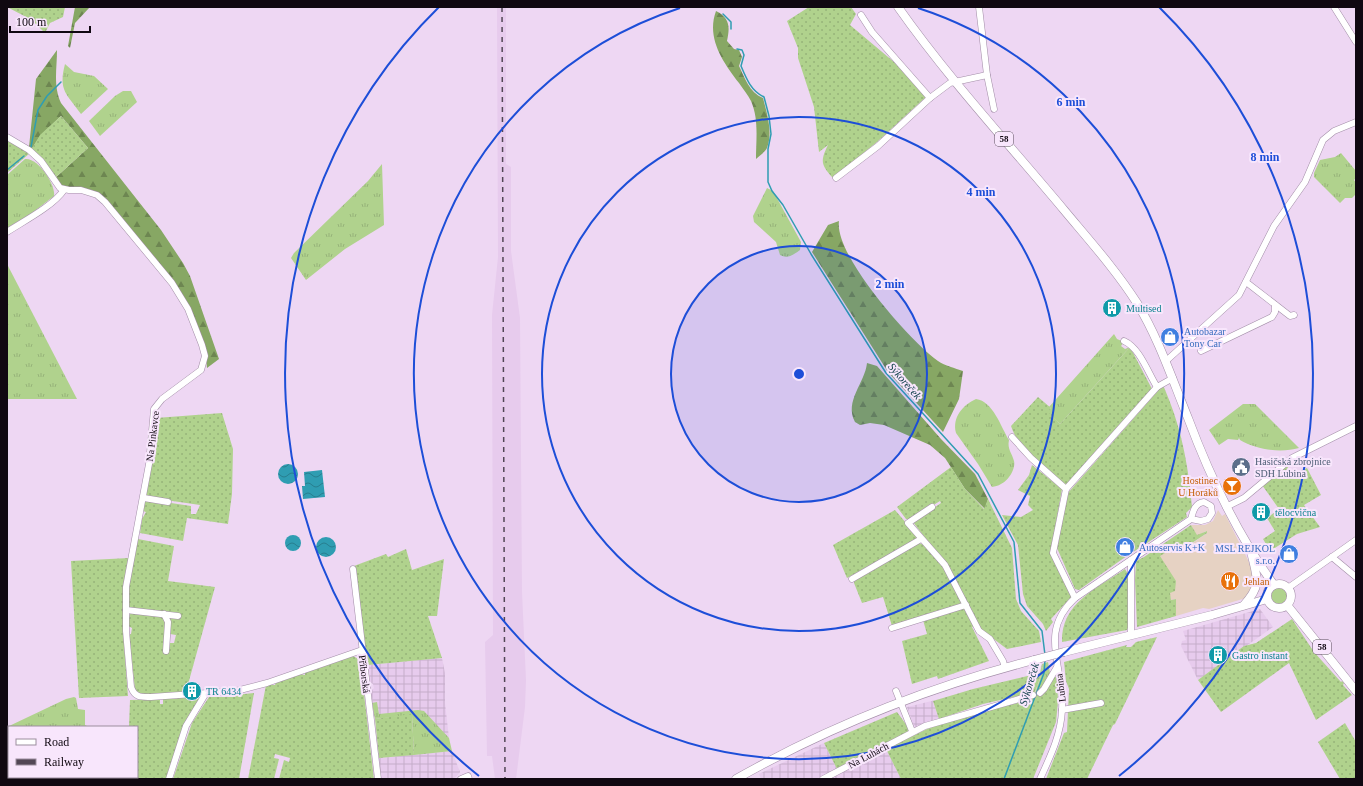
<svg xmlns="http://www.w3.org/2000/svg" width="1363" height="786" viewBox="0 0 1363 786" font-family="'Times New Roman',serif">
<defs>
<pattern id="industrial-grid" width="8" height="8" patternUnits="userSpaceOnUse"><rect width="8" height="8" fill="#e7cbed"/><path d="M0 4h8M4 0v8" fill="none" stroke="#c5adca"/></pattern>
<pattern id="grass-tufts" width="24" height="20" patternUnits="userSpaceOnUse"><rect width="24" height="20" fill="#b0d28d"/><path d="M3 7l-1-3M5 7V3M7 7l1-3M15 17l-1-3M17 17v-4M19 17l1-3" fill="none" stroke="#96b379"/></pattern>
<pattern id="forest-firs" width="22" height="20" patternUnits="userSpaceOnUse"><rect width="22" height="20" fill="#87a764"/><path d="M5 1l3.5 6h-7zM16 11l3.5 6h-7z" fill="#6d8651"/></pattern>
<pattern id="garden-dots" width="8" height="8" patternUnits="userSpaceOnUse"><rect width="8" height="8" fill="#b0d28d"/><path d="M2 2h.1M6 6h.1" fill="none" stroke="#96b379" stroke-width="1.8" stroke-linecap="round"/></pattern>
<pattern id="water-waves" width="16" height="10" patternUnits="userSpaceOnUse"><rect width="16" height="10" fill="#2f9db2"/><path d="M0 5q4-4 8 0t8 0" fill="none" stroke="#277e8f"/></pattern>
</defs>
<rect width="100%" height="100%" fill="#eed7f3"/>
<polygon fill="#e6d2c3" points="1218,510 1222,516 1225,514 1248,560 1256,581 1246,598 1209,609 1203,608 1176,616 1176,599 1171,600 1159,556 1178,544 1187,542 1190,545 1207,533 1206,531 1197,536 1191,525 1205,525 1213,521"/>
<g fill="url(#industrial-grid)">
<polygon points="1260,609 1273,627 1198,680 1181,646 1182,641 1186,640 1183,631"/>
<polygon points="442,658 445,673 445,703 449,738 423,713 375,719 371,691 374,688 373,684 370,682 368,665"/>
<polygon points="944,698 933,701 939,719 917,728 914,726 907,707"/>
<polygon points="824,743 837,769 816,779 761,779 759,774"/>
<polygon points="886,749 901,779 828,779"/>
<polygon points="452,751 460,772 456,777 451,779 381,779 379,758"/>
</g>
<polygon fill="#e7cbed" points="497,7 506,7 506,164 511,167 511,251 520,318 522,592 526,680 525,707 516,779 495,779 492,756 487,756 485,642 493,635 492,315 498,257"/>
<g fill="url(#grass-tufts)">
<path d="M65 64 74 72 94 76 108 89 81 114C67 94 58 91 65 64Z"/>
<polygon points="123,91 131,91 137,102 100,136 89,121 115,96"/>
<polygon points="1341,153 1356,171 1356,178 1354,180 1356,183 1356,194 1352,198 1345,198 1340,203 1314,177 1314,173 1320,160 1335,157"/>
<path d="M25 159C38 157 56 185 54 196L32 213 7 228V175Z"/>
<polygon points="382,164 384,225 345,249 306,280 291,258 294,253 368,181"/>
<path d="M767 188 773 191 801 242 800 250C793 255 788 259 780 255L776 242 754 222 753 216Z"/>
<polygon points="7,264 77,399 7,399"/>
<polygon points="1114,334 1117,339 1124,342 1121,346 1125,349 1130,347 1060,424 1047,412 1051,408 1049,407"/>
<path d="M976 399C993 401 1001 427 1009 440 1007 449 1012 453 1014 461 1016 469 1008 481 1001 484 998 486 995 486 992 487L978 464 956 433C952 417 963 405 976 399Z"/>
<path d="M1243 404H1255L1299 448C1281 453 1257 450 1240 440L1239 438 1238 440 1228 439 1219 445 1209 430Z"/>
<circle cx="1279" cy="596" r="8"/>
<polygon points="1048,662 1050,673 1040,692 1035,693 1043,670 1042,664"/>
<polygon points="74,697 76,698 78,709 85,710 85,725 89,727 9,727 9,777 67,777 67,779 7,779 7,727 66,699"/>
<polygon points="377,702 379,714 418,710 424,711 449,738 452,751 414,755 412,715 375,719 372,703"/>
</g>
<g fill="url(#forest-firs)">
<polygon points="75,7 90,7 75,23 70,48 68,46"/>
<path d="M716 11C730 18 730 27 727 41L734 49 739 50 742 57 739 66C745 78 749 92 763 98 767 114 773 132 767 148 765 152 759 156 756 159 756 140 759 119 751 101 748 95 743 89 739 83 723 62 706 38 716 11Z"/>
<path d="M57 50C57 69 53 85 61 103L161 230 183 263 190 276 219 359 207 368 205 349 191 310 100 197 63 187 54 179 88 148 61 116 41 135 31 150 29 147 36 79Z"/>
<path d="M839 221C834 255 910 341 938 361 945 366 955 368 963 371L959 399 943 432 888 372 812 252 828 225Z"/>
<path d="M867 363 877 366 941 439 975 474 988 499 985 509 965 489 945 458 930 445 884 425 870 423 860 425 855 422C844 401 865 383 867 363Z"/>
</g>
<g fill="url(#garden-dots)">
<polygon points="7,7 65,7 63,17 50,23 45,33 32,20"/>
<path d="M809 7H851L856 14 850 25 894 62 926 97 877 142 833 178C821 165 820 161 828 145L819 152 814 107 798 58V48L787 21Z"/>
<polygon points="61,116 88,148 54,179 31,150 40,135"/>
<polygon points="7,140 30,153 7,173"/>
<path d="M1130 347 1152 389 1066 485C1046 468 1019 451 1011 426L1038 397 1051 408 1048 412 1060 424Z"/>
<path d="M1163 385C1181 426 1188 462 1192 507L1186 513 1187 517 1121 560 1079 590 1075 589 1057 548 1067 494Z"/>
<polygon points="222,413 233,449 232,494 228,524 187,518 183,541 140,533 142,519 146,512 143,511 144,499 191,506 191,514 196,514 200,505 145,497 153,452 156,418"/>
<polygon points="1032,465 1062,489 1051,551 1072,596 1051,619 1053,622 1046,631 1043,624 1027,606 1023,594 1018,545 1002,515 1021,517 1033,510 1028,505 1030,496 1018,490 1029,475"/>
<polygon points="1287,466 1292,475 1307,468 1321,495 1304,505 1320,527 1297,534 1270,551 1263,539 1275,531 1267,518 1279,509 1262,485"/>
<polygon points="951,467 965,489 984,509 988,499 1012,548 1016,599 1021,611 1039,631 1041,642 1007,649 979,628 945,564 913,522 941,503 940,501 911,519 906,519 897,507"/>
<polygon points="895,510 919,538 847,578 833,545"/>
<polygon points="1191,525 1197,535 1207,531 1207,533 1189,545 1187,542 1179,547 1178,545 1160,556 1176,581 1175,591 1170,593 1171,600 1176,599 1176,616 1137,627 1135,580 1136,561 1144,557"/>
<polygon points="138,539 174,546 168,581 215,587 187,688 190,693 142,695 135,690 129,635 131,634 132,628 128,626 130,612 164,617 169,643 174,643 176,635 170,634 169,616 128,608 130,575"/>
<path d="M919 543C934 546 956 590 964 604L892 626 883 597 862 603 854 583 855 579Z"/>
<polygon points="406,549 412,570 444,559 437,616 428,616 442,658 368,665 354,566 386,554 388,557"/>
<path d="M129 558C119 606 125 649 128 696L79 698 71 561Z"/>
<path d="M1125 569 1128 574 1129 625 1127 630 1062 642C1061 603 1096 589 1125 569Z"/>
<polygon points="964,608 975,626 972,627 989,661 938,679 937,676 912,684 902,641 927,634 923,620"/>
<polygon points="1292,619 1314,652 1341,682 1342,681 1344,683 1343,685 1352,695 1316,720 1289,663 1221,712 1198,680 1244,646 1256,643"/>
<polygon points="1157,637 1115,724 1113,725 1087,779 1046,779 1064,733 1067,732 1069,689 1066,681 1064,662 1127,645 1126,647 1131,647 1136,642"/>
<polygon points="353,656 360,660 374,779 279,779 284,760 289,762 290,758 275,754 274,758 279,759 274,779 248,779 266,685 275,685 276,682 300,674 305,675 305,672"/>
<polygon points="1042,664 1043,670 1035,692 983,704 939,719 933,701 973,689 1040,673"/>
<polygon points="1055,677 1057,677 1058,701 1056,722 1033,779 901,779 886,749 927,729 946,722 1032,699 1033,696 1043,693"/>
<polygon points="254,693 239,779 173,779 192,723 209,697 235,697 235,695"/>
<polygon points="198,697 199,699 167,779 67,779 67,777 137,777 137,727 129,727 130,700 160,699 160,704 163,704 163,699"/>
<polygon points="897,712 908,727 908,733 837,769 824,743"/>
<polygon points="412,714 414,755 379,758 375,719"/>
<polygon points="1345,723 1356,742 1356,779 1340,779 1318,742"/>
</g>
<g fill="url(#water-waves)">
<circle cx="288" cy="474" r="10"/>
<polygon points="322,470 325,497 303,499 302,486 305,486 304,472"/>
<circle cx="293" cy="543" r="8"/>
<circle cx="326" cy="547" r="10"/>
</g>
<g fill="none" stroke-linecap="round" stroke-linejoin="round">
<g stroke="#2f9db2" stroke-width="1.5">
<polyline points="723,14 731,22 731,29"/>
<path d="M737 49 742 50 744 55 741 66C746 78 751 91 764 97L769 116 771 134 768 149V182L772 191 783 205 811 254 886 373 978 474 1014 542 1020 603 1042 631 1045 655"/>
<polyline points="31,147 38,110 47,96 61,82"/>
<polyline points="7,170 24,156"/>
<polyline points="1004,779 1044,673 1045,660"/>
</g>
<defs>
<g id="minor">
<polyline points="979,7 987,75 994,109"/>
<polyline points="1334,7 1356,42"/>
<polyline points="861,15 872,32 930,98"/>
<path d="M7 137 29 150 41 161 60 188 69 190H81L97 195 105 202 172 283 188 309 202 345 205 356 201 370 162 399 154 409 149 464 126 587V631L131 687C135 698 141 697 151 697L236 691 267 683 362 650"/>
<polyline points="836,178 878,146 930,98 950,83 987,75"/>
<path d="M7 232C24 221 53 206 64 190"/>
<polyline points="1246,282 1290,316 1294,315"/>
<path d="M1124 341C1140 348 1148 373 1157 387"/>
<polyline points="1201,351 1272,317 1275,312 1275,305"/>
<polyline points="1166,361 1239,295 1274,226 1305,182 1323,140 1334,131 1356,122"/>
<polyline points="1012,437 1031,458 1066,489"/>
<polyline points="144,498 168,502"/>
<polyline points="932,507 908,523 945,565 979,631 990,639 1003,661 1005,668"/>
<polyline points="1226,507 1244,498 1292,458 1356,426"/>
<polyline points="1332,557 1356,577"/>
<polyline points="1131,560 1131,635"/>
<polyline points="353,569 378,779"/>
<polyline points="852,579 921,539"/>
<polyline points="1288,588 1356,540"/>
<polyline points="1075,598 1053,553 1066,489 1157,387 1173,378"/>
<polyline points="126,610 178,616"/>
<polyline points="164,614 168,622 166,651"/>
<polyline points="892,628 966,605"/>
<polyline points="896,691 912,731"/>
<polyline points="1040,693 1044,689 1057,667"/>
<polyline points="1062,710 1101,703"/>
<polyline points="169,779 186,726 206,693"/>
<polyline points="461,779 468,776 469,779"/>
<polyline points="823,779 925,726 1033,695"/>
<path d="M1040 779C1050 757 1061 735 1062 710 1065 667 1037 633 1075 598L1191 519C1193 511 1195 503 1204 502L1211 506 1212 513 1208 519 1201 521 1191 519"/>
</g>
<g id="major">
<path d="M898 7C948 78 1008 143 1064 210 1089 240 1116 270 1137 303 1159 339 1172 379 1188 418 1210 477 1237 534 1274 585"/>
<circle cx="1279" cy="596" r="12"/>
<path d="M1244 605C1261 586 1258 580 1252 556"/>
<polyline points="1287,605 1356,691"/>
<polyline points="1064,652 1212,615 1267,599"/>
<path d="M736 779C830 726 929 687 1034 660"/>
</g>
</defs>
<use href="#minor" stroke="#a38ea8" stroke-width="7"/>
<use href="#major" stroke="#a38ea8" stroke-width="9"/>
<use href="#minor" stroke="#fff" stroke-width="6"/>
<use href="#major" stroke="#fff" stroke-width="8"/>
<polyline stroke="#524655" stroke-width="1.5" stroke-dasharray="5 5" stroke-linecap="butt" points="502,7 505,779"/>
<defs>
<polyline id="major-bridge" points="1034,660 1064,652"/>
</defs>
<use href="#major-bridge" stroke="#a38ea8" stroke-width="9" stroke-linecap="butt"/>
<use href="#major-bridge" stroke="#fff" stroke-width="8"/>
</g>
<circle cx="799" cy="374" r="128" fill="#1d4ed8" fill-opacity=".12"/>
<g fill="none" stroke="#1d4ed8" stroke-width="2">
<circle cx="799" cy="374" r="128"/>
<circle cx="799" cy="374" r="257"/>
<path d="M918 8A385 385 0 1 1 680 8"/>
<path d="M479 776A514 514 0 0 1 439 7M1159 7A514 514 0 0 1 1119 776"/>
</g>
<defs>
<symbol id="building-disc" viewBox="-11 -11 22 22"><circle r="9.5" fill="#0f9aa8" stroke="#f8e6fc"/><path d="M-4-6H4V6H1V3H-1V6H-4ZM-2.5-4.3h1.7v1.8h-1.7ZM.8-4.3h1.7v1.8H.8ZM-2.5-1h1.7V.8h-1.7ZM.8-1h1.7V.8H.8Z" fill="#fff"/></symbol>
<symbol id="shop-disc" viewBox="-11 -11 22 22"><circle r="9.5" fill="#3f7fe0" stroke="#f8e6fc"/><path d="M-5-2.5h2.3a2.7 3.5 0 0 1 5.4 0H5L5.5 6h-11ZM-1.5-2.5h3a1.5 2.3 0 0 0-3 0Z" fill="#fff"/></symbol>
<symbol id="civic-disc" viewBox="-11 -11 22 22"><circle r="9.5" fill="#5c6f8a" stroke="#f8e6fc"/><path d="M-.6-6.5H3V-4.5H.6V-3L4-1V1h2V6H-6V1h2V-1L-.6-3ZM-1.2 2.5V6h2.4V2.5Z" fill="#fff"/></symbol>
<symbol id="bar-disc" viewBox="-11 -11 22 22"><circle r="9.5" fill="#e8710a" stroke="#f8e6fc"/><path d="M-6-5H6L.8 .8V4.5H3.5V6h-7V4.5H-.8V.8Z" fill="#fff"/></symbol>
<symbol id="restaurant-disc" viewBox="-11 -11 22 22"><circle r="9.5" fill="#e8710a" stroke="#f8e6fc"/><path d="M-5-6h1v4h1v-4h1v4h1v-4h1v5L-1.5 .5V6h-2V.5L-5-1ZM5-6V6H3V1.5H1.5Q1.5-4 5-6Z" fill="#fff"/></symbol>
</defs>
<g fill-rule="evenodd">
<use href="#building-disc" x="1101" y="297" width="22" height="22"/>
<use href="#shop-disc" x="1159" y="326" width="22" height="22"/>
<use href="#civic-disc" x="1230" y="456" width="22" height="22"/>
<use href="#bar-disc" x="1221" y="475" width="22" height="22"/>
<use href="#building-disc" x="1250" y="501" width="22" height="22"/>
<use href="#shop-disc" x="1114" y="536" width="22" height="22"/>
<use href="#shop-disc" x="1278" y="543" width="22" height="22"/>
<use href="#restaurant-disc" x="1219" y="570" width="22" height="22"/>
<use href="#building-disc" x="1207" y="644" width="22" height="22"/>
<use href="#building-disc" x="181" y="680" width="22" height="22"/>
</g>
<g text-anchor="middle" stroke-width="4" stroke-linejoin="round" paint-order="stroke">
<g fill="#f8e6fc" stroke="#564b58" stroke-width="1">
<rect x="995" y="132" width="18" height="14" rx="3"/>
<rect x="1313" y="640" width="18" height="14" rx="3"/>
</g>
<g font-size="9" font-weight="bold" fill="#100811">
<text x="1004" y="142">58</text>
<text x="1322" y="650">58</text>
</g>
<g font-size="10" fill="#0d838f" stroke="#f8e6fc" text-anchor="start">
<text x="1126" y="312">Multised</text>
<text x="1275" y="516">tělocvična</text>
<text x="1232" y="659">Gastro instant</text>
<text x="206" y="695">TR 6434</text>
</g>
<g font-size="10" fill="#366cbe" stroke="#f8e6fc" text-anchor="start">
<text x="1184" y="335">Autobazar<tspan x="1184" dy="12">Tony Car</tspan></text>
<text x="1139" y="551">Autoservis K+K</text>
<text x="1275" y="552" text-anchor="end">MSL REJKOL<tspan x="1275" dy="12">s.r.o.</tspan></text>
</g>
<g font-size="10" fill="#100811" stroke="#f8e6fc">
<text transform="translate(152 436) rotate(-83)" y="4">Na Pinkavce</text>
<text transform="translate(365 674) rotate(83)" y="4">Příborská</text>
<text transform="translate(1060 688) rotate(-97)" y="4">Lubina</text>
<text transform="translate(868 755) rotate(-28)" y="4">Na Luhách</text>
</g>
<g font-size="10" fill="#4e5e75" stroke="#f8e6fc" text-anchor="start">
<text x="1255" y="465">Hasičská zbrojnice<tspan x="1255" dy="12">SDH Lubina</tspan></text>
</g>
<g font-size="10" fill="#c56008" stroke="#f8e6fc" text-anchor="end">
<text x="1218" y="484">Hostinec<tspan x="1218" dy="12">U Horáků</tspan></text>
<text x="1244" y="585" text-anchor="start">Jehlan</text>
</g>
<g font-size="11" font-style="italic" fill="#11414a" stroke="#f8e6fc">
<text transform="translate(905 381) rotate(49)" y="4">Sýkoreček</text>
<text transform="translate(1029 684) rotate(-73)" y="4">Sýkoreček</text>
</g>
</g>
<circle cx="799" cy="374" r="6" fill="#1d4ed8" stroke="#f8e6fc" stroke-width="2"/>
<g font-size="12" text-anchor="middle" font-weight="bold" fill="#1d4ed8" stroke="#f8e6fc" stroke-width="4" stroke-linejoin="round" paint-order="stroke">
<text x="1071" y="106">6 min</text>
<text x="1265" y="161">8 min</text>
<text x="981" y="196">4 min</text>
<text x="890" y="288">2 min</text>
</g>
<rect width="1363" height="786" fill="none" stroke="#100811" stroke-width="16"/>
<rect x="8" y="726" width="130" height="52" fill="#f8e6fc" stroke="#9b8d9e"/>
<rect x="16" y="739" width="20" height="6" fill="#ffffff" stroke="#9b8d9e"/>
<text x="44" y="746" font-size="12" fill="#100811">Road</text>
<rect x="16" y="759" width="20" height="6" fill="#524655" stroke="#9b8d9e"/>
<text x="44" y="766" font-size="12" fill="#100811">Railway</text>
<path d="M10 26v6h80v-6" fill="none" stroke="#100811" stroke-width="2"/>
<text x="16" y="26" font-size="12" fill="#100811" stroke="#f8e6fc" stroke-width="3" paint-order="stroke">100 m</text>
</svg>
